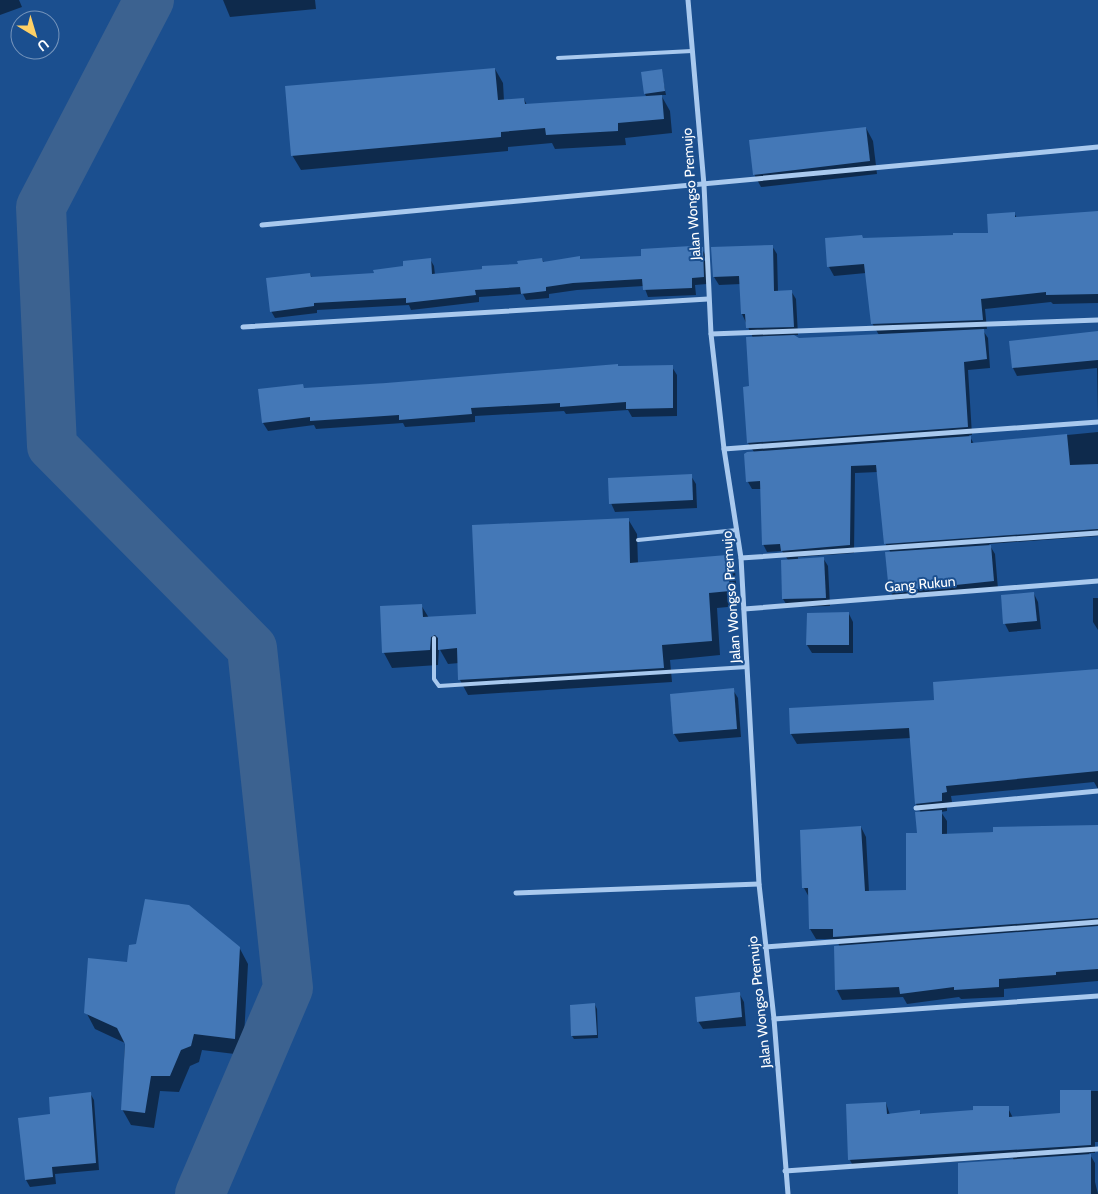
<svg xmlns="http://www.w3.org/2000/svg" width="1098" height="1194" viewBox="0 0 1098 1194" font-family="Cabin,sans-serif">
<rect width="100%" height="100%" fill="#1b4f8f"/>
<g fill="#0007">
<polygon points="0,0 19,0 22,7 0,15"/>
<polygon points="223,0 315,0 316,9 230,17"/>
<polygon points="495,69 503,83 504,101 524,99 527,105 647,98 645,94 661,70 666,95 661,95 670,111 672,133 625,138 626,145 555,149 552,143 508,147 508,151 301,170 292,155"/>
<polygon points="866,128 873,141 877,174 761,187 754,174"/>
<polygon points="1098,212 1098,303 1053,304 1051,302 985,309 987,329 982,329 988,338 990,368 968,370 972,435 969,435 974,444 1098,432 1098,536 989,544 995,554 998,589 895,600 890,591 891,553 885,543 878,472 855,473 854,553 798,557 798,560 823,558 828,566 830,606 788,607 783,599 788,560 782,551 767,552 763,544 761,489 752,489 748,482 754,452 748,443 753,338 742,314 741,284 719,285 714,277 772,246 777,254 778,292 791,291 796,299 798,335 791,335 798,339 879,335 872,323 866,273 834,276 829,267 863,239 989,235 1014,213 1017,218"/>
<polygon points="702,249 706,256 707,284 695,285 696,295 648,297 644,286 577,290 549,294 549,298 526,300 523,294 479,297 479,302 411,310 409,305 317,310 317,313 275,318 271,311 310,274 312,278 375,275 430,259 434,266 435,275 519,265 542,259 544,263 579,257 581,260 642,257"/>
<polygon points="1098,333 1098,415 1097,368 1017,376 1013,368 1010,342"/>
<polygon points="672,367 677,375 677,416 632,417 628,410 566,414 564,411 475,416 475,422 405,427 403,423 316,429 314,425 268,431 263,423 302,385 305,389 619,368"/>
<polygon points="691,476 696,484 697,508 615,512 611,503"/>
<polygon points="628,519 637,534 638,564 727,556 735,571 738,606 717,608 720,655 670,660 672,682 468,695 460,680 459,663 448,664 439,648 438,665 392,668 384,653 381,607 421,605 429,618 477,615"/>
<polygon points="1034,594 1038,602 1041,629 1009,632 1005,624"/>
<polygon points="1093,598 1098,598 1098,630 1093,622"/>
<polygon points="808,614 849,614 853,622 853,653 812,653 807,645"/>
<polygon points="1098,671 1098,789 1094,782 951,796 952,802 947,803 947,811 941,812 947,821 947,835 1098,826 1098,981 1004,989 1004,997 961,999 959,997 907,1004 903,997 842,1000 837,990 840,947 836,939 816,939 810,929 810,899 804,888 801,831 861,827 866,837 869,892 907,891 921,813 916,804 911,738 797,744 791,734 790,709 936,701"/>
<polygon points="733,690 738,698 741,737 679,742 674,734 671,695"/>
<polygon points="239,947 248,964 243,1055 202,1050 199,1062 190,1066 179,1092 160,1091 154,1128 131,1125 122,1109 125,1043 95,1029 86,1012 128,964"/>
<polygon points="739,993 744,1002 746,1026 703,1029 698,1021"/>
<polygon points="595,1005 597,1009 598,1038 574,1039 572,1036"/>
<polygon points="1061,1091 1098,1091 1098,1142 1095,1142 1095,1153 1089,1153 1095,1163 1095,1182 1098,1194 960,1194 1014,1161 1013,1158 854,1168 850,1160 886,1103 890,1115 919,1111 921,1115 1008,1108 1013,1118 1061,1114"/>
<polygon points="90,1093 94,1100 99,1170 55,1174 56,1184 30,1187 26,1180 52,1115"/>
</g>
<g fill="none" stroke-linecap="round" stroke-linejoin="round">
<polyline stroke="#3c6290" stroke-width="50" points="149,0 41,207 52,446 252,648 288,988 200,1194"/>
</g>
<g fill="#4478b7">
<polygon points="495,68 498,100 524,98 525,104 662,95 664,119 618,123 618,131 546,135 545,128 501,132 501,137 291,156 285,86"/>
<polygon points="662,69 665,91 644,94 641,72"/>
<polygon points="866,127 870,161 753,175 749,140"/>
<polygon points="1098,211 1098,294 1046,295 1046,292 981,299 983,320 871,324 864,264 827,267 825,238 862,235 863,238 953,235 953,233 988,233 987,214 1015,212 1015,217"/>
<polygon points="773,245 774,291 792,290 794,327 746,328 745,314 741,314 739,276 713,277 711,247"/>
<polygon points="691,246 703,247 704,277 692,278 692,288 643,290 642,279 573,283 546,287 546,291 521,294 520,287 475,290 476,295 406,303 406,298 314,303 314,306 270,312 266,278 310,273 311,277 374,273 373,270 403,266 403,261 431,258 432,274 482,269 482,266 518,264 517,261 542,258 543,262 580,256 580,259 641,256 641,249"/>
<polygon points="984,329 987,359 964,362 968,427 747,443 743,387 749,386 746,337 794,335 799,338"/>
<polygon points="1098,331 1098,360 1012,368 1009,341"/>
<polygon points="618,364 618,366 673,365 673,408 626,409 626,402 560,407 560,403 471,408 472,414 399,420 399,415 310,421 310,417 262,423 258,389 303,384 304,388 386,383"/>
<polygon points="1067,434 1070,465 1098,464 1098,529 884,544 876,465 851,466 850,545 781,551 780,544 762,545 760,481 746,482 744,454 747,452 971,436 971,443"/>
<polygon points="692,474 693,500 609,504 608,478"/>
<polygon points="629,518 630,563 727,555 730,591 709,593 712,641 662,645 664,668 458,680 457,648 438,650 438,638 435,635 431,637 430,650 382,653 380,606 422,604 423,617 476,614 472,525"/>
<polygon points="991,545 994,581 889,592 885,552"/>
<polygon points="824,557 826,598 782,599 781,560"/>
<polygon points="1034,592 1037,621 1003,624 1001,595"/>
<polygon points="849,612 849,645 806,645 807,613"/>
<polygon points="1098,669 1098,771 946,786 947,792 942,793 942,801 915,804 909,728 790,734 789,708 934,700 933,682"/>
<polygon points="734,688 737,729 673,734 670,694"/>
<polygon points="942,810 942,834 993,832 993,827 1098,825 1098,918 833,937 833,929 809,929 808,888 802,888 800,830 861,826 865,891 906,890 906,833 917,833 915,812"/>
<polygon points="145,899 189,905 240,947 235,1039 194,1034 191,1046 181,1050 170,1076 151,1076 145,1113 121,1110 125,1044 117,1028 84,1013 88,958 127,962 129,945 136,944"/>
<polygon points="1098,926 1098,969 1056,972 1056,975 999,979 999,987 954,990 954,987 900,994 899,987 835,990 834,946"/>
<polygon points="740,992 742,1017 697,1022 695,997"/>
<polygon points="595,1003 597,1035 571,1036 570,1005"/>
<polygon points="1060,1090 1091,1090 1091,1145 848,1160 846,1104 886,1102 887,1114 920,1110 920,1114 973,1110 973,1106 1009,1106 1009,1117 1060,1113"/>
<polygon points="91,1092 96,1163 52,1167 53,1177 25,1180 18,1118 50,1114 49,1097"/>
<polygon points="1091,1154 1091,1194 958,1194 958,1163"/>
</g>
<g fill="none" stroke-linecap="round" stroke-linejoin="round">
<g stroke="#a9c9ee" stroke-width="4">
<polyline points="558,58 692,51"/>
<polyline points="638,540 737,530"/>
<polyline points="434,638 434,679 439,686 747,667"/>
</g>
<g stroke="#a9c9ee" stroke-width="5">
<polyline points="688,0 704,185 711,334 724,449 741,558 759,884 774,1019 788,1194"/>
<polyline points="262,225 1098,147"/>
<polyline points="243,327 708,299"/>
<polyline points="711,334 1098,320"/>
<polyline points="724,449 1098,422"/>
<polyline points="741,558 1098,533"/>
<polyline points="744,609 1098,581"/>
<polyline points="916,808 1098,791"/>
<polyline points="516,893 759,884"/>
<polyline points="765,947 1098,922"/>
<polyline points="774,1019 1098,996"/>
<polyline points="785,1171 1098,1149"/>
</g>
</g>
<g text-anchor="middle" stroke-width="4" stroke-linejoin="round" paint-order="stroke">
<g font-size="14" fill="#fff" stroke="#1b4f8f">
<text transform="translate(691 194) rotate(-94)" y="5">Jalan Wongso Premujo</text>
<text transform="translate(920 584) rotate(-5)" y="5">Gang Rukun</text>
<text transform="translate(731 597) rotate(-94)" y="5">Jalan Wongso Premujo</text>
<text transform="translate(759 1002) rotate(-96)" y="5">Jalan Wongso Premujo</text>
</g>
</g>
<g transform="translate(35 35) rotate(142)"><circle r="24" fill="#1b4f8f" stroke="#7695bc"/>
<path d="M0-4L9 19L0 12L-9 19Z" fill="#ffd166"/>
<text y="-8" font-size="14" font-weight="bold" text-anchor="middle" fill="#ffffff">U</text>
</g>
</svg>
